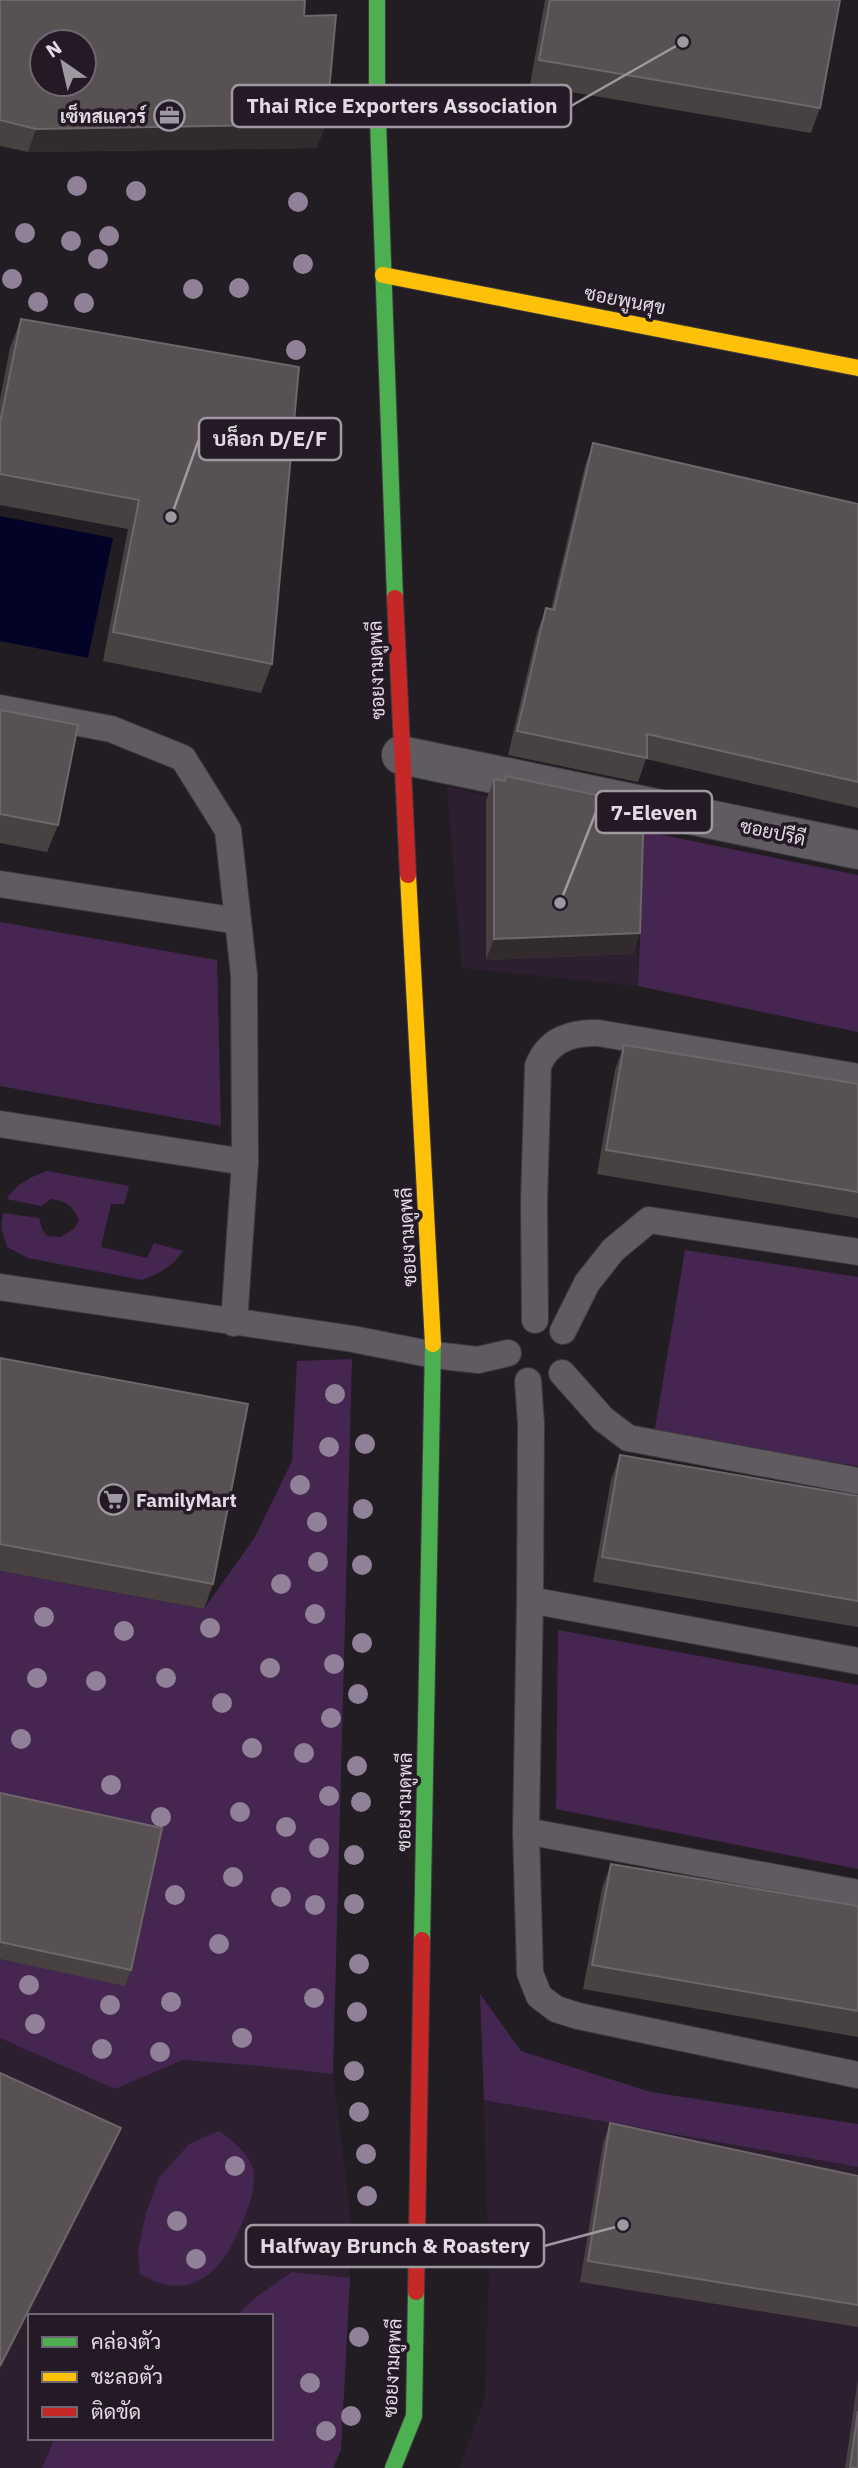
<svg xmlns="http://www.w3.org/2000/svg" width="858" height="2468" viewBox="0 0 858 2468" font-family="'IBM Plex Sans',Sarabun,sans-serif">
<rect width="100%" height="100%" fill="#221d23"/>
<g fill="#2c2030" fill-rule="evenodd">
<polygon points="447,786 636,832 638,986 462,968"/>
<path d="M0 2038 115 2089 183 2060 249 2065 333 2074 350 2214V2278L341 2450 333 2468H0ZM30 2316H271V2438H30Z"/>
<polygon points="484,2100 858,2167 858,2468 460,2468 485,2398 489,2273"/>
</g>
<g fill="#442650">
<polygon points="644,831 858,875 858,1032 638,986"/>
<polygon points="0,922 217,960 221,1126 0,1086"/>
<path d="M47 1171 129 1186 124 1204H111L101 1247 147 1258 154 1243 183 1251C172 1267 160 1273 142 1280L28 1258 7 1247 1 1228 3 1213 39 1218 42 1229 47 1236 61 1237 74 1229 79 1220C73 1206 66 1201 51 1199L41 1206 7 1199C17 1183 29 1178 47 1171Z"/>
<polygon points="685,1250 858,1277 858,1466 654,1434"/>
<polygon points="352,1359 333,2074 249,2065 183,2060 115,2089 0,2038 0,1571 204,1609 255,1537 292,1461 297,1361"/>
<polygon points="558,1630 858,1685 858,1869 556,1809"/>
<polygon points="480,1994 521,2051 651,2092 858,2124 858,2167 484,2100"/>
<path d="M219 2131C233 2141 245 2150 252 2166 257 2178 251 2201 246 2213 228 2263 197 2308 140 2274L138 2251 146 2213 159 2178 189 2144Z"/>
<polygon points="292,2272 350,2278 341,2450 333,2468 42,2468 55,2438 271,2438 271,2316 236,2316 256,2297"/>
</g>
<polygon fill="#030328" points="0,516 113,538 88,658 0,641"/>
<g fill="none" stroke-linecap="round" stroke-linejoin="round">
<defs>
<g id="lane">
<polyline points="0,708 111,729 183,758 228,830 244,975 245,1162"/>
<polyline points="0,884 238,921"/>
<polyline points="0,1124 245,1162 234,1323"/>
<polyline points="0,1287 353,1339 434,1355 478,1360 508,1353"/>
<path d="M535 1320 534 1202 538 1066C548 1040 571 1032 598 1033L858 1077"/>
<polyline points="563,1331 587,1283 613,1250 649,1220 858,1252"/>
<polyline points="562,1373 603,1419 628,1438 858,1481"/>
<polyline points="528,1381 531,1424 530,1600 526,1831 530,1973 539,1996 556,2009 578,2016 858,2075"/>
<polyline points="530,1600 858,1661"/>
<polyline points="526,1831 858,1893"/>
</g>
<polyline id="street" points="401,755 858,850"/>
<g id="fast">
<polyline points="377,0 377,93 395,598"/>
<polyline points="422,1940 433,1344"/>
<polyline points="393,2468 414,2416 416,2292"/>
</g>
<g id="slow">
<polyline points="383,275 858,368"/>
<polyline points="408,875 433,1344"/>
</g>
<g id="jam">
<polyline points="395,598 408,875"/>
<polyline points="416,2292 422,1940"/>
</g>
</defs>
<use href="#lane" stroke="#3e393f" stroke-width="28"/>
<use href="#street" stroke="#3e393f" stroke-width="40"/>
<use href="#fast" stroke="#3e393f" stroke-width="18"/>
<use href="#slow" stroke="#3e393f" stroke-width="18"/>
<use href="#jam" stroke="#3e393f" stroke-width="18"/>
<use href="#lane" stroke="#5f5b60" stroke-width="26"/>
<use href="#street" stroke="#5f5b60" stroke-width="38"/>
<use href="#fast" stroke="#4caf50" stroke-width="16"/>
<use href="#slow" stroke="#ffc107" stroke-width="16"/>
<use href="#jam" stroke="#c62828" stroke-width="16"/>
</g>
<g fill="#918198">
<circle cx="77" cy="186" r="10"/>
<circle cx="136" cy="191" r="10"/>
<circle cx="298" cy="202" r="10"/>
<circle cx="25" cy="233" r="10"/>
<circle cx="109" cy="236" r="10"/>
<circle cx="71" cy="241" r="10"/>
<circle cx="98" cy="259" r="10"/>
<circle cx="303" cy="264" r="10"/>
<circle cx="12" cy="279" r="10"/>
<circle cx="239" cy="288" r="10"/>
<circle cx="193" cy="289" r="10"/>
<circle cx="38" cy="302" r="10"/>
<circle cx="84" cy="303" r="10"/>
<circle cx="296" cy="350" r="10"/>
<circle cx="335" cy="1394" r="10"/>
<circle cx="365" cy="1444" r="10"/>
<circle cx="329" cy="1447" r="10"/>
<circle cx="300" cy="1485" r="10"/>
<circle cx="363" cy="1509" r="10"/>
<circle cx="317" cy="1522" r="10"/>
<circle cx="318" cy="1562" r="10"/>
<circle cx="362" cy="1565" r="10"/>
<circle cx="281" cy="1584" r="10"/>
<circle cx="315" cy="1614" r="10"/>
<circle cx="44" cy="1617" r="10"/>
<circle cx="210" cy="1628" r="10"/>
<circle cx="124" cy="1631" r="10"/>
<circle cx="362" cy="1643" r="10"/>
<circle cx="334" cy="1664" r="10"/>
<circle cx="270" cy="1668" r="10"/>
<circle cx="37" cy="1678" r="10"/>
<circle cx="166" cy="1678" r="10"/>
<circle cx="96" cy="1681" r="10"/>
<circle cx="358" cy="1694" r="10"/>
<circle cx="222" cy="1703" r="10"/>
<circle cx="331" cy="1718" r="10"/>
<circle cx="21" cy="1739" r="10"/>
<circle cx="252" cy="1748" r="10"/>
<circle cx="304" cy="1753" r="10"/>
<circle cx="357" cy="1766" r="10"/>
<circle cx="111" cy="1785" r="10"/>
<circle cx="329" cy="1796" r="10"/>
<circle cx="361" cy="1802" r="10"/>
<circle cx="240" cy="1812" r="10"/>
<circle cx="161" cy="1817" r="10"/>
<circle cx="286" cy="1827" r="10"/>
<circle cx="319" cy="1848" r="10"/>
<circle cx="354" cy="1855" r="10"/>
<circle cx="233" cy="1877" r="10"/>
<circle cx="175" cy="1895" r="10"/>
<circle cx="281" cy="1897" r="10"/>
<circle cx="354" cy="1904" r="10"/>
<circle cx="315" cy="1905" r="10"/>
<circle cx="219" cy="1944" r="10"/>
<circle cx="359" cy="1964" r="10"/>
<circle cx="29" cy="1985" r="10"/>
<circle cx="314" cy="1998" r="10"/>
<circle cx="171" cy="2002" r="10"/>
<circle cx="110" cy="2005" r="10"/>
<circle cx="357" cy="2012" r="10"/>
<circle cx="35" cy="2024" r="10"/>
<circle cx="242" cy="2038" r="10"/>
<circle cx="102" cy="2049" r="10"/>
<circle cx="160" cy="2052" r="10"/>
<circle cx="354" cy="2071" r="10"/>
<circle cx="359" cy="2112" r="10"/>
<circle cx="366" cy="2154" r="10"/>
<circle cx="235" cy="2166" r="10"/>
<circle cx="367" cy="2196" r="10"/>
<circle cx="177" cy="2221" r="10"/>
<circle cx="196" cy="2259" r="10"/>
<circle cx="359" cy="2337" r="10"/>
<circle cx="310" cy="2383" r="10"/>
<circle cx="351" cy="2416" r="10"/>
<circle cx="326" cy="2431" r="10"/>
</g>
<g fill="#474142">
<polygon points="0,0 304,16 317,148 28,152 0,146"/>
<polygon points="545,0 840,0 820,108 811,133 530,85"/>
<polygon points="21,319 272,664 261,693 103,661 128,529 0,505 0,399 10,348"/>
<polygon points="593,443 858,504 858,808 646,759 638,782 508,755 537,632 546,608 551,609 585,466"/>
<polygon points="0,710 58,825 47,852 0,843"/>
<polygon points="494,779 640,933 632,954 486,960 486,801"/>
<polygon points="624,1045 858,1084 858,1218 597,1174 615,1070"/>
<polygon points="0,1358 213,1584 204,1609 0,1571"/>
<polygon points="620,1455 858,1496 858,1627 593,1582 611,1480"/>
<polygon points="0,1793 131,1970 125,1986 0,1959"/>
<polygon points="611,1864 858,1906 858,2037 583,1989 602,1888"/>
<polygon points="610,2123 858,2176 858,2327 580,2282 603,2143"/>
<polygon points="858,2379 858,2468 845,2468"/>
</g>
<g fill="#312b2e">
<polygon points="326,124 317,148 28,152 36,129"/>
<polygon points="640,933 632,954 486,960 494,939"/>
<polygon points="121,2128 115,2144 0,2370 0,2366"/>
</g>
<g fill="#575153" stroke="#6d666a" stroke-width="2" fill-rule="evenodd">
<path d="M0 0H305L304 16 336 15 326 124 36 129 0 120ZM42 42H84V84H42Z"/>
<polygon points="550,0 840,0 820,108 539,60"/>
<polygon points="21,319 299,367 272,664 113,632 139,500 0,474 0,423"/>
<polygon points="593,443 858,504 858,782 647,734 647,758 517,731 546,608 554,610"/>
<polygon points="0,710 78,725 58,825 0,814"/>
<polygon points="506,776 644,805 640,933 494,939 494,779 505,781"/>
<polygon points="624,1045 858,1084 858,1192 606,1150"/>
<polygon points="0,1358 248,1404 213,1584 0,1544"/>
<polygon points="620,1455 858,1496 858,1601 602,1557"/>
<polygon points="0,1793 162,1828 131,1970 0,1942"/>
<polygon points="611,1864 858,1906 858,2011 592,1965"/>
<polygon points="0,2073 121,2128 0,2366"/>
<polygon points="610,2123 858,2176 858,2305 588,2261"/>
<polygon points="858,2411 858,2468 850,2468"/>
</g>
<defs>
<symbol id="office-ring" viewBox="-11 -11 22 22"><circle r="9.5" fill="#231a26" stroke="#9e98a0" stroke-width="1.5"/><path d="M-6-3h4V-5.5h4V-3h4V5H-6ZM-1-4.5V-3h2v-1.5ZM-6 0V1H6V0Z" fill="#9e98a0"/></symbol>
<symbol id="supermarket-ring" viewBox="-11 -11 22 22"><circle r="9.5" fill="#231a26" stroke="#9e98a0" stroke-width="1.5"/><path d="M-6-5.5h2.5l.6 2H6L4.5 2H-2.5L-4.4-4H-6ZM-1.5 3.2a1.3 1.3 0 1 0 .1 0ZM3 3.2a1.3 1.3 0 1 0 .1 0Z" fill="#9e98a0"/></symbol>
</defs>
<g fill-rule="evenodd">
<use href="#office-ring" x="152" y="98" width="35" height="35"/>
<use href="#supermarket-ring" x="96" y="1482" width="35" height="35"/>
</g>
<g text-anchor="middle" stroke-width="7" stroke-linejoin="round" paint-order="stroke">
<g font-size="19" font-weight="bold" fill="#e1dae3" stroke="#231a26" text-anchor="end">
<text x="146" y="123">เซ็ทสแควร์</text>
<text x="136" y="1507" text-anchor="start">FamilyMart</text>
</g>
<g font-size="19" fill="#e1dae3" stroke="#231a26">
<text transform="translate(625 300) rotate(11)" y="7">ซอยพูนศุข</text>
<text transform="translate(376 670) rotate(-92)" y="7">ซอยงามดูพลี</text>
<text transform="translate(773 832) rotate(12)" y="7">ซอยปรีดี</text>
<text transform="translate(407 1237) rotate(-93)" y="7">ซอยงามดูพลี</text>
<text transform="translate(404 1802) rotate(-89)" y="7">ซอยงามดูพลี</text>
<text transform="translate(392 2368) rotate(-87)" y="7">ซอยงามดูพลี</text>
</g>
</g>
<path fill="none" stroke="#9e98a0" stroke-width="2.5" d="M683 42L571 106M171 517L199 439M560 903L596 812M623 2225L544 2246"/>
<g fill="#9e98a0" stroke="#231a26" stroke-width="2.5">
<circle cx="683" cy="42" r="7"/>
<circle cx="171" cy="517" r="7"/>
<circle cx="560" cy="903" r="7"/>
<circle cx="623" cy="2225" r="7"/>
</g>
<g fill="#231a26" stroke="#9e98a0" stroke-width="2.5">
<rect x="232" y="85" width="339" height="42" rx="7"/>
<rect x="199" y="418" width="142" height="42" rx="7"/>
<rect x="596" y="791" width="116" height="42" rx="7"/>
<rect x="246" y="2225" width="298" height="42" rx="7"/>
</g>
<g font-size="21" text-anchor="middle" font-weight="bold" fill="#e1dae3">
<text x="402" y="113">Thai Rice Exporters Association</text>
<text x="270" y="446">บล็อก D/E/F</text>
<text x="654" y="820">7-Eleven</text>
<text x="395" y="2253">Halfway Brunch &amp; Roastery</text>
</g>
<rect x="28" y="2314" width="245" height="126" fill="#231a26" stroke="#6f6772" stroke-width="2"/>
<rect x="42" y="2337" width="35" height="10" fill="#4caf50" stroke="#6f6772" stroke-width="2"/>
<text x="91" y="2349" font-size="21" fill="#e1dae3">คล่องตัว</text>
<rect x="42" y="2372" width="35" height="10" fill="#ffc107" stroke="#6f6772" stroke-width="2"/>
<text x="91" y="2384" font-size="21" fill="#e1dae3">ชะลอตัว</text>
<rect x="42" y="2407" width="35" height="10" fill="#c62828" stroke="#6f6772" stroke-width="2"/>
<text x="91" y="2419" font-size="21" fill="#e1dae3">ติดขัด</text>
<g transform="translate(63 63) rotate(326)"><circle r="33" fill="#231a26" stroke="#6f6772" stroke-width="2"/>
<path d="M0-5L12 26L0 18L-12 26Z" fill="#9e98a0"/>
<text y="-10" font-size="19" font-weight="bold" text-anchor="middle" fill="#e1dae3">N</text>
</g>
</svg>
